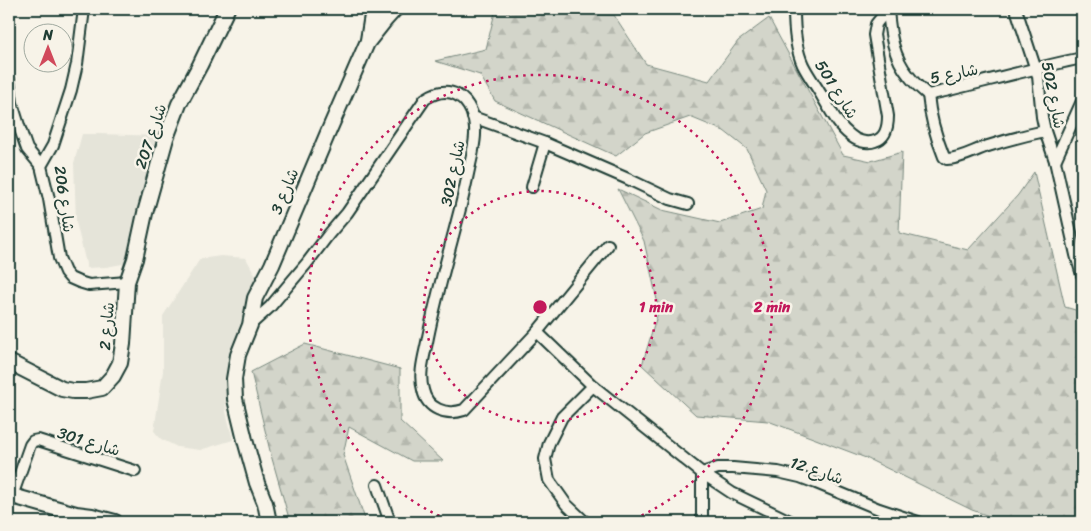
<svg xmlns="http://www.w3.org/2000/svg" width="1091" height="531" viewBox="0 0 1091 531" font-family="Sriracha,'Playpen Sans Arabic',sans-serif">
<defs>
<pattern id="forest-firs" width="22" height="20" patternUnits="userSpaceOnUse" patternTransform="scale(1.25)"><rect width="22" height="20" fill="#d3d5ca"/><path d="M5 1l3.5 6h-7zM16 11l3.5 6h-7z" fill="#b5b8ae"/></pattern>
</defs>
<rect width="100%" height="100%" fill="#f7f3e8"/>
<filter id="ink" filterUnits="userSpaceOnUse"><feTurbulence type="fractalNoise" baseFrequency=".02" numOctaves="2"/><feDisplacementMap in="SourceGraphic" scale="10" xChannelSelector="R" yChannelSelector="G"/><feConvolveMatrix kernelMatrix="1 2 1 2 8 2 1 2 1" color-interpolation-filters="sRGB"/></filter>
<g filter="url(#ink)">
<g fill="#e5e4d9">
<polygon points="84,9 146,9 141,17"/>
<polygon points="82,134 99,134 161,136 133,262 106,267 87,268 76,222 74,163"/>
<polygon points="221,256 246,258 259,282 247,305 236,336 225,386 226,412 233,440 200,450 177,447 161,439 154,431 163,371 163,316 200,259"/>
</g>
<g fill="url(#forest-firs)" stroke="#79897f">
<polygon points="495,12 614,15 646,64 709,81 738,41 769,18 843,155 871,161 902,152 899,233 968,250 1018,195 1034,172 1065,307 1082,312 1082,522 1006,522 972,510 866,458 768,421 696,415 642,365 659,309 644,241 618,189 662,210 720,223 762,209 766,190 747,149 724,131 690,117 645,133 616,156 495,101 480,75 435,61 486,49"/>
<polygon points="305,344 400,369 400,421 443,461 412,461 349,427 343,455 366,522 290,522 271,455 251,372"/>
</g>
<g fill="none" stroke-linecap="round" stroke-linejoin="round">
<defs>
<g id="street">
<polyline points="84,9 77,64 71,90 53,145 41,166 49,199 59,258 65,272 70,278 79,282 89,285 127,282"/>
<path d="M794 9C794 28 795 48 803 65 809 77 817 87 823 98 831 111 838 126 850 135 856 141 867 144 875 141 886 138 888 125 888 116L874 35 876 24 888 9"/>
<polyline points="1016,9 1038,76 1042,117 1045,131 1055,161 1076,255 1082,275"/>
<path d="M888 10C890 33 893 57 909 76 914 83 921 89 928 95"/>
<polyline points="9,80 12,103 21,132 27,149 41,166"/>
<path d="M928 95C930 117 936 137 944 157L947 159C961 159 975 150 988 146 1007 140 1026 135 1045 131"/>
<path d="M928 95C980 83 1030 69 1082 58"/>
<polyline points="473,117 545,143 628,179 670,199 688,204"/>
<polyline points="1055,161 1082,101"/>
<polyline points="532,187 545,143"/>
<path d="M250 325 270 307 307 263 329 234 347 213 425 99C434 93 446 89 457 95 470 102 476 119 475 134 475 141 473 149 472 156 468 173 465 189 461 205 450 249 437 293 428 337 425 354 418 373 423 390 427 409 446 416 464 410L537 332 608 245"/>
<polyline points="537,332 593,386 702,473 732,493 792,522"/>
<polyline points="702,473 718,468 733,468 778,472 800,477 816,483 879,509 918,522"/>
<polyline points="702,473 702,522"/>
<polyline points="377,485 390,522"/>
<polyline points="12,496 30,445 33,441 38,440 135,471"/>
<polyline points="585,522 566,504 549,480 545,459 549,443 562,417 593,386"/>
</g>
<g id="secondary">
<polyline points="368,40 373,9"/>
<polyline points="9,362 62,389 73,391 86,391 102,388 113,376 120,363 123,344 127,282 135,259 145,213 166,138 179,104 200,65 227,9"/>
<polyline points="9,495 76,514 92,516 115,522"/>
<polyline points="269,522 265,503 257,483 245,440 235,399 234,379 238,355 250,325 255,298 272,265 327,135 367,43 386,19 395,9"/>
</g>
</defs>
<use href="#street" stroke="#1f3d34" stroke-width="14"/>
<use href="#secondary" stroke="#1f3d34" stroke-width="18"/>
<use href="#street" stroke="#f7f3e8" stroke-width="10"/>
<use href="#secondary" stroke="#f7f3e8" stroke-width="14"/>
</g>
</g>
<g fill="none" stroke="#c2185b" stroke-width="2.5" stroke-dasharray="2.5 5">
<circle cx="540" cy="307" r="116"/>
<path d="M453 522A232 232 0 1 1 627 522"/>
</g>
<g text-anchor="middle" stroke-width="5" stroke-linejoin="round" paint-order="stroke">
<g font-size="16" fill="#1f3d34" stroke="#f7f3e8">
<text transform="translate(954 73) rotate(-11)" y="6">شارع 5</text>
<text transform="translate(837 89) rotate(58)" y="6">شارع 501</text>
<text transform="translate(1054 95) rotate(79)" y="6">شارع 502</text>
<text transform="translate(150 136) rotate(-71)" y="6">شارع 207</text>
<text transform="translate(452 173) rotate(-78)" y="6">شارع 302</text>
<text transform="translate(284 191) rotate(-67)" y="6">شارع 3</text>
<text transform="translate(65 199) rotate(82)" y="6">شارع 206</text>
<text transform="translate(106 326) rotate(-85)" y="6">شارع 2</text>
<text transform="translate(89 441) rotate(17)" y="6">شارع 301</text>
<text transform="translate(817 470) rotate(19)" y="6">شارع 12</text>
</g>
</g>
<circle cx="540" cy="307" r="8" fill="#c2185b" stroke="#f7f3e8" stroke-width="2.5"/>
<g font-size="15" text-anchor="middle" font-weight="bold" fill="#c2185b" stroke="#f7f3e8" stroke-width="5" stroke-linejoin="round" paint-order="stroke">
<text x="656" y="312">1 min</text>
<text x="772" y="312">2 min</text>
</g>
<rect width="1091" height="531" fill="none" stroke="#f7f3e8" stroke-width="30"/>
<rect x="15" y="15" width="1061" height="501" fill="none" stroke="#1f3d34" stroke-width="2" filter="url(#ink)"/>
<g transform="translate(48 48)"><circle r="24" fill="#f7f3e8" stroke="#a1aaa0"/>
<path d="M0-4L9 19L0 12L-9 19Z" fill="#d1495b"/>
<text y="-8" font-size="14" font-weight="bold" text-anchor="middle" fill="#1f3d34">N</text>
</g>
</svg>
